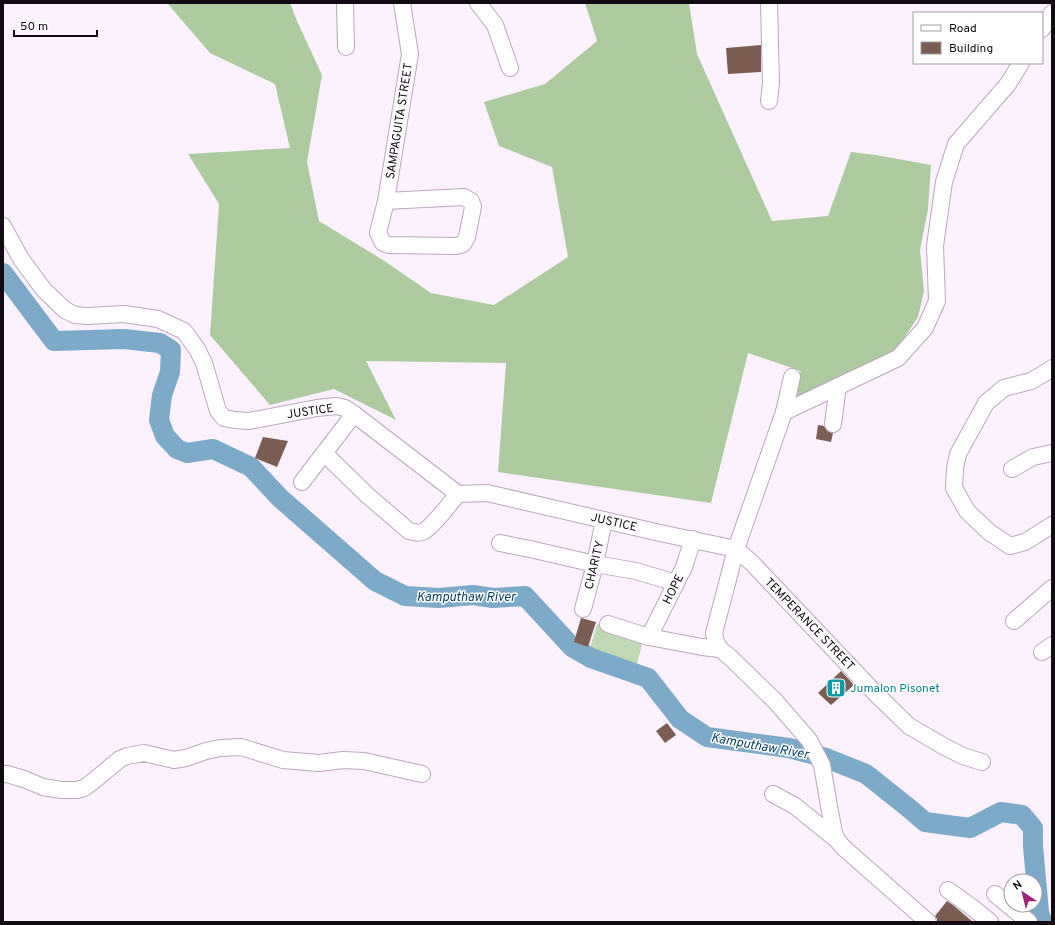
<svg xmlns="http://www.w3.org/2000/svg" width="1055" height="925" viewBox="0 0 1055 925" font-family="Overpass,sans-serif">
<rect width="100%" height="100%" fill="#fbf2fd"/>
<polygon fill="#c0d8b4" points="597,624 644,637 637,664 589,651"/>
<polygon fill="#aeca9f" points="167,3 290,3 297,21 322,75 307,162 319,221 383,260 431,293 494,305 568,257 552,167 499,146 484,102 545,84 597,41 585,3 689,3 697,54 772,221 828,216 851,152 876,155 931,165 928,209 920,250 924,291 918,317 896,350 851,372 794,403 796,381 801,371 748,353 711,503 498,472 506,363 366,361 396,420 334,389 270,405 210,335 219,204 188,154 290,148 275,84 210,53"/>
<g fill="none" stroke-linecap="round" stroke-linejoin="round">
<polyline stroke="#7caac8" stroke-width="20" points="3,273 54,341 124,339 160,343 171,350 170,372 162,395 159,420 165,436 177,449 187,453 213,449 251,467 280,498 375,581 405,596 439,598 473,595 493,598 525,596 572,647 591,658 648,678 680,719 707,737 789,748 826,758 866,774 910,809 925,822 970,828 1001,812 1022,815 1033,828 1033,846 1039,912 1042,922"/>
</g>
<g fill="#7b5d53">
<polygon points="761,45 761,72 728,74 726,48"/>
<polygon points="818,425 824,426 827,431 833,433 831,442 816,439"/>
<polygon points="263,437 288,441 277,467 255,458"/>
<polygon points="581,618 596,622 588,647 574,642"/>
<polygon points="841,671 854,685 831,705 818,693"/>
<polygon points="667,723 676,735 665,743 656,731"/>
<polygon points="947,901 953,905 973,922 937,922 937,919 935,916"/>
</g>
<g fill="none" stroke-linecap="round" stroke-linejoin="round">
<defs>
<g id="minor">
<polyline points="345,3 346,47"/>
<polyline points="478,3 495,25 510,68"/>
<polyline points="769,3 771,83 769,101"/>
<polyline points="1042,29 1052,13"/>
<polyline points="386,201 464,197 471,201 473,207 467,237 463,244 456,246 389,245 383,243 378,233 386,201 410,54 402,3"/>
<polyline points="3,226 21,259 44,290 65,310 75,315 87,316 124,314 158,319 184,331 197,349 204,363 218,411 224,418 235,420 249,421 317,408 336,406 345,408 354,414 458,494 487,493 660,533 736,549 752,563 878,696 909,726 945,747 963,756 982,762"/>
<polyline points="1052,368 1050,370 1031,381 1004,388 986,403 958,454 955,468 954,488 967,511 989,532 1010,546 1025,542 1052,525"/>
<polyline points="792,377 784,412 736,549 714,633 716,642 720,649 731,658 775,701 809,740 822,765 829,806 834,833 837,840 844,848 928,922"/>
<polyline points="784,412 898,358 925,328 937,301 935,246 944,182 956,144 1008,84 1021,63"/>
<polyline points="833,424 838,386"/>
<path d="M324 453 367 495 409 531C414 532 418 534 422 532 431 529 451 502 458 494"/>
<polyline points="1012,469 1033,457 1052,453"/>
<polyline points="302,482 354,414"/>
<polyline points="500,543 530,549 595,564 636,571 676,583"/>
<polyline points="583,609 595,564 604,520"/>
<polyline points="1014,621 1052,588"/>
<polyline points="608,624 649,637 702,647 720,649"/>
<polyline points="649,637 684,567 693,539"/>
<polyline points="1042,652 1052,645"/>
<polyline points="3,774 7,774 24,779 43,787 61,790 77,790 84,788 91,783 120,759 127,756 144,753 174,760 186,758 206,751 220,748 241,747 283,760 319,763 343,760 364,761 422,774"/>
<polyline points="773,794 795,806 837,840"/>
<polyline points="948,890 973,908 990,922"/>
<polyline points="995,894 1029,922"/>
</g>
</defs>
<use href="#minor" stroke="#bca6bf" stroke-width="18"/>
<use href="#minor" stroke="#fff" stroke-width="16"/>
</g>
<defs>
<symbol id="building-square" viewBox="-11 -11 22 22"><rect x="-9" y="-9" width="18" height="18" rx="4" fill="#0f9aa8" stroke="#fff"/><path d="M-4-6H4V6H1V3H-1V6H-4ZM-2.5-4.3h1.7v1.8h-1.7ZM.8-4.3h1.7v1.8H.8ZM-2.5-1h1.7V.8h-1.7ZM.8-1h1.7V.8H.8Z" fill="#fff"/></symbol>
</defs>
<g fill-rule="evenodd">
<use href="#building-square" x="825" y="677" width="22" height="22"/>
</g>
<g text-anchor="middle" stroke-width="3" stroke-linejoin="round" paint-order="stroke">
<g font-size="12" fill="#120b13" stroke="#fff">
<text transform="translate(399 121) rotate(-81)" y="4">SAMPAGUITA STREET</text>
<text transform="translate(310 411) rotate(-8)" y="4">JUSTICE</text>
<text transform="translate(614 522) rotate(13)" y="4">JUSTICE</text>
<text transform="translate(594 565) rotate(-77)" y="4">CHARITY</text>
<text transform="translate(673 589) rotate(-63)" y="4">HOPE</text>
<text transform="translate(810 624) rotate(46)" y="4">TEMPERANCE STREET</text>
</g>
<g font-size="12" fill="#0d838f" stroke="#fff" text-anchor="start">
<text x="850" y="692">Jumalon Pisonet</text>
</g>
<g font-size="13" font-style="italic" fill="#003f5c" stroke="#fff">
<text x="466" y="601">Kamputhaw River</text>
<text transform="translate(760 745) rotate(10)" y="5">Kamputhaw River</text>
</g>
</g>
<rect width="1055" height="925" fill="none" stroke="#120b13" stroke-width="8"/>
<rect x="913" y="12" width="130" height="52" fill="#ffffff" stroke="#a09da1"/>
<rect x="921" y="25" width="20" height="6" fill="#ffffff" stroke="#a09da1"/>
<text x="949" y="32" font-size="12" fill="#120b13">Road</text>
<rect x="921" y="42" width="20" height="12" fill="#7b5d53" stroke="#a09da1"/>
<text x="949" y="52" font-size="12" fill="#120b13">Building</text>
<g transform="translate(1023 893) rotate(325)"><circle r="19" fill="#ffffff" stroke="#a09da1"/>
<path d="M0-3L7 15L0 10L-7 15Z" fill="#a0257a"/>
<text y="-6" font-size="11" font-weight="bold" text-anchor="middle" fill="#120b13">N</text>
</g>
<path d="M14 30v6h83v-6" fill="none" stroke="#120b13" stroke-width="2"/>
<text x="20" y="30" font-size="12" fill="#120b13" stroke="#ffffff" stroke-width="3" paint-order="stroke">50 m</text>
</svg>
